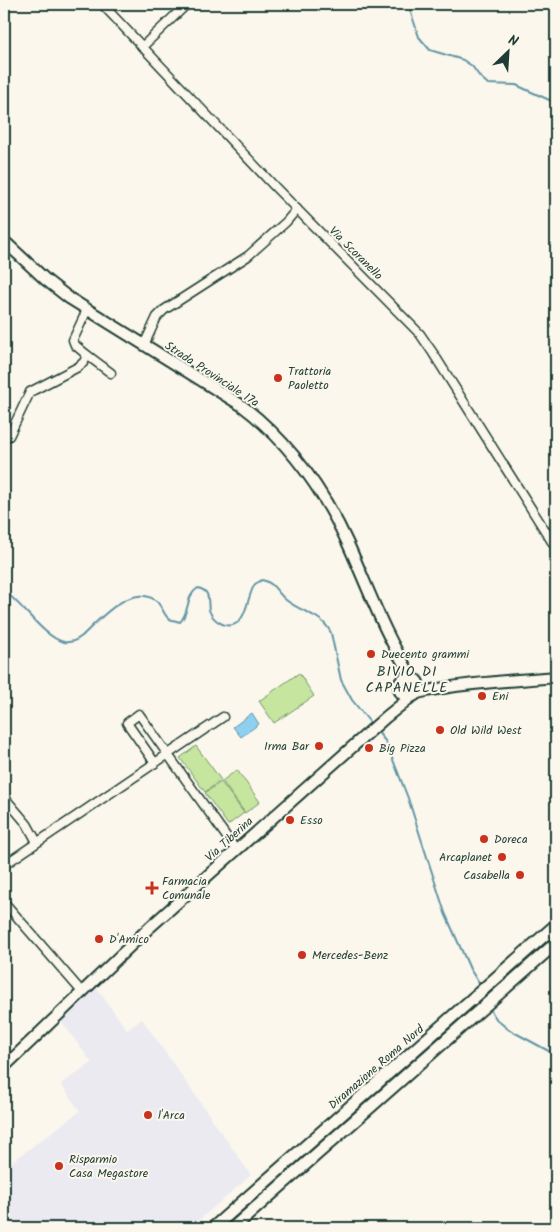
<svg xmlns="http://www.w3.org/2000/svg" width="560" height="1232" viewBox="0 0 560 1232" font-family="Kalam,sans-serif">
<rect width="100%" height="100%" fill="#fbf7ec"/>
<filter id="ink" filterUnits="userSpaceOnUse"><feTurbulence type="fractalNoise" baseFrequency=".02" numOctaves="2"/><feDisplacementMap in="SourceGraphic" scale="10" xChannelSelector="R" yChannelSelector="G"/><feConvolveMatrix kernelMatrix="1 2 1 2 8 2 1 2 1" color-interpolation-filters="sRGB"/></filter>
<g filter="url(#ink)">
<polygon fill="#ebeaf1" points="95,986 127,1030 142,1019 251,1175 190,1228 4,1228 4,1166 5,1167 80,1111 61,1084 92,1063 59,1018"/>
<g fill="#c6e69f" stroke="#72926a">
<polygon points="299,673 314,696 274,723 259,701"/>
<polygon points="196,746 221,780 205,792 180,758"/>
<polygon points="237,770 260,802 245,813 222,781"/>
<polygon points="221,782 244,813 228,825 205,793"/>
</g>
<polygon fill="#8fd0f0" stroke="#6295a5" points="252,713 259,724 241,737 233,727"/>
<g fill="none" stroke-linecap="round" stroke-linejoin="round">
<g stroke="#6295a5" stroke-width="2">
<polyline points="408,4 419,37 430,50 463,60 472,66 480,77 488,84 516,85 556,103"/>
<path d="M4 591C22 603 44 638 64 642 71 643 77 640 82 636 98 621 130 583 155 600 162 605 163 614 169 619L180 622C190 613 185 596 198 588 202 589 205 590 207 594 209 599 208 605 209 610 213 621 227 630 237 623 247 616 248 594 255 584L262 580C274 582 277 593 286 600 302 613 322 614 331 633L341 680 352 700 372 725"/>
<polyline points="377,731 386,742 408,798 445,913 470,969 480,985"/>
<polyline points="489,1008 497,1020 508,1029 556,1055"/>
</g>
<defs>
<g id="minor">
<polyline points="102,4 276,188 420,334 433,353 556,548"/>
<polyline points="142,47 187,4"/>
<polyline points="144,345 157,317 164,310 248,256 286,222 297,209"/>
<polyline points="87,355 111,373"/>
<polyline points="9,436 30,392 78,367 84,362 87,355 75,345 73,340 87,310"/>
<polyline points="155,763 127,723 139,714 236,850"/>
<polyline points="4,797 27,824 37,842"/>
<polyline points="4,865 223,717"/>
<polyline points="4,902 82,992"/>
</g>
<g id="major">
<path d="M4 241 46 280 69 298 241 405C290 442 324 491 349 546 369 590 385 636 412 677"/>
<circle cx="409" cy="687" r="10"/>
<path d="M417 693C463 683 509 681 556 677"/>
<polyline points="4,1067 150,927 386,717 411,697"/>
</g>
<g id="highway">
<polyline points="213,1228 556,925"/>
<polyline points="233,1228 556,943"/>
</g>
</defs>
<use href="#minor" stroke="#1f3d34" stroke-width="11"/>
<use href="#major" stroke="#1f3d34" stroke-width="14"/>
<use href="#highway" stroke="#1f3d34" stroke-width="15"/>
<use href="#minor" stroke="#fbf7ec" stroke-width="8"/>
<use href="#major" stroke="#fbf7ec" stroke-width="10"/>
<use href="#highway" stroke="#fbf7ec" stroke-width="11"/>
</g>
</g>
<g fill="#c8321e" stroke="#fbf7ec" stroke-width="2">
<circle cx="278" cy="378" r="5"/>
<circle cx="371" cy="654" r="5"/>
<circle cx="482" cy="696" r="5"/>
<circle cx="440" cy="730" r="5"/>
<circle cx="319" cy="746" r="5"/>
<circle cx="369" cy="748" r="5"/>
<circle cx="290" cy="820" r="5"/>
<circle cx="484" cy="839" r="5"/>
<circle cx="502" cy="857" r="5"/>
<circle cx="520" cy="875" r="5"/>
<path d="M149.5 880.5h5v5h5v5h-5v5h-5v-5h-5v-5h5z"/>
<circle cx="99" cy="939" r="5"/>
<circle cx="302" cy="955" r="5"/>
<circle cx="148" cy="1115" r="5"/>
<circle cx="59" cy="1166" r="5"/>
</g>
<g text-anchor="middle" stroke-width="4" stroke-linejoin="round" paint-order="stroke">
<g font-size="12" fill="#1f3d34" stroke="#fbf7ec">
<text transform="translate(356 253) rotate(45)" y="4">Via Scoranello</text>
<text transform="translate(212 374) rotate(33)" y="4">Strada Provinciale 17a</text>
<text transform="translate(229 839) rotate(-42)" y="4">Via Tiberina</text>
<text transform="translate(376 1067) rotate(-41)" y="4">Diramazione Roma Nord</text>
</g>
<g font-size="12" fill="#1f3d34" stroke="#fbf7ec" text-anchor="start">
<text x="288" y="375">Trattoria<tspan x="288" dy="14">Paoletto</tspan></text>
<text x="381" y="658">Duecento grammi</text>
<text x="492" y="700">Eni</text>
<text x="450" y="734">Old Wild West</text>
<text x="309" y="750" text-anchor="end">Irma Bar</text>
<text x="379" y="752">Big Pizza</text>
<text x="300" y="824">Esso</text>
<text x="494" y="843">Doreca</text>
<text x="492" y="861" text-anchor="end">Arcaplanet</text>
<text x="510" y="879" text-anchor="end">Casabella</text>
<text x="162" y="885">Farmacia<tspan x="162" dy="14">Comunale</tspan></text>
<text x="109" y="943">D'Amico</text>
<text x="312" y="959">Mercedes-Benz</text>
<text x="158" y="1119">l'Arca</text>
<text x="69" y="1163">Risparmio<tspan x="69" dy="14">Casa Megastore</tspan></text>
</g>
<g font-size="14" letter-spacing="1" fill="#1f3d34" stroke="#fbf7ec">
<text x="407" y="676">BIVIO DI<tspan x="407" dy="16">CAPANELLE</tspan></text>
</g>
</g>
<rect width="560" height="1232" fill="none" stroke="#fbf7ec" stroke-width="20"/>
<rect x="10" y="10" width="540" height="1212" fill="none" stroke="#1f3d34" stroke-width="2" filter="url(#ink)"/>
<g transform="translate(508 52) rotate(25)" stroke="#fbf7ec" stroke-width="4" paint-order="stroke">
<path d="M0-4L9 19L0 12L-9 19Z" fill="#1f3d34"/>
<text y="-8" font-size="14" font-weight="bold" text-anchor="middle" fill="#1f3d34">N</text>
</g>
</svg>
